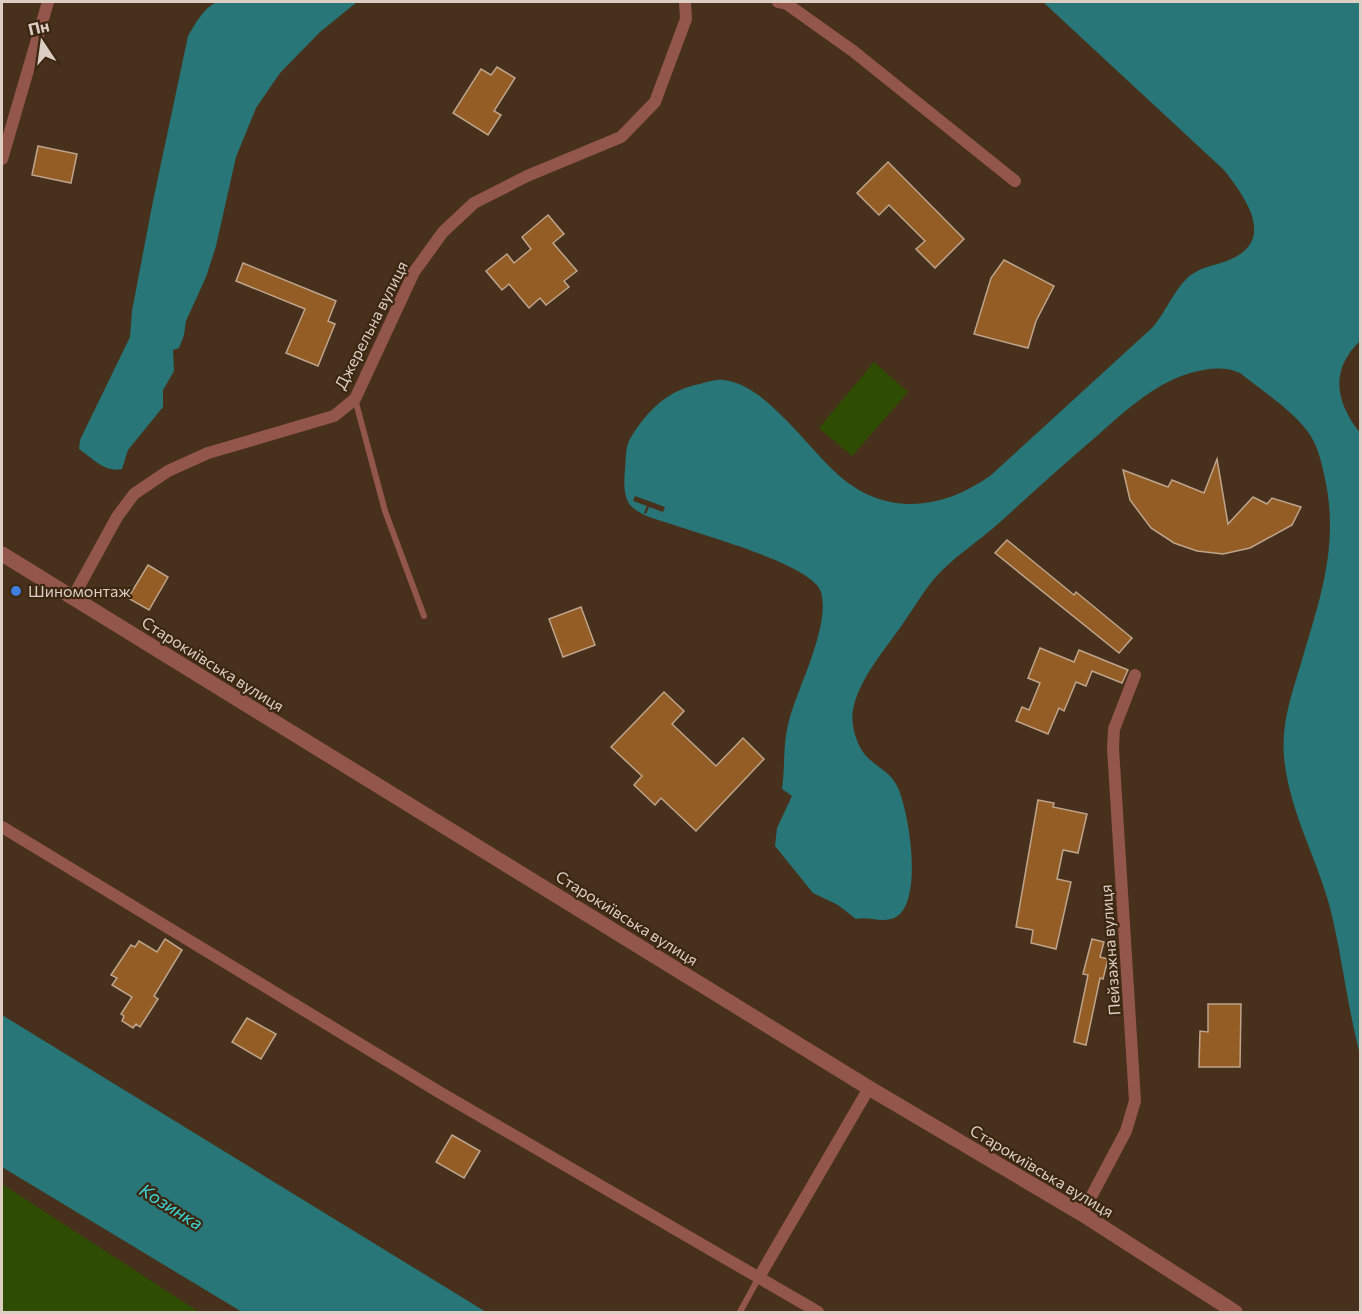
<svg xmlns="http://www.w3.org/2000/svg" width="1362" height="1314" viewBox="0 0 1362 1314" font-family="Commissioner,sans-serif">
<rect width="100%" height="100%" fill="#47311c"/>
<g fill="#2f4d02">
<polygon points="874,362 908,392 852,456 819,428"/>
<polygon points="2,1184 199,1312 2,1312"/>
</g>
<g fill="#287677">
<path d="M217 2H357L320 32 280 73 256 108 236 157 216 246 206 277 186 321 184 335 179 348 173 350 174 371 163 390V407L128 450 122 469C105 473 92 458 79 449L80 440 130 337 132 311 152 206 188 36C196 23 203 8 217 2Z"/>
<path d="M1043 2H1360V341C1329 371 1336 402 1360 433V1055C1347 1005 1342 954 1329 904 1315 854 1289 810 1284 757 1281 723 1292 693 1302 660 1321 596 1340 542 1324 474 1321 460 1317 444 1308 432 1291 409 1262 391 1240 373 1217 362 1184 373 1162 385 1138 399 1118 417 1098 435 1064 464 1032 493 999 523 978 542 953 557 934 579 924 591 917 603 908 616 890 644 863 672 854 705 849 722 856 747 869 759 879 768 889 772 896 784 909 807 924 901 896 917 883 924 869 916 856 919L838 905 813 893 775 846 777 828 792 796 782 789C785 769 783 745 788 725 796 690 831 627 821 592 813 565 705 536 677 526 663 521 642 517 631 506 623 497 624 481 625 470 626 460 625 447 630 439 647 411 667 390 700 384 707 382 716 379 723 380 745 382 765 399 781 415 800 433 816 454 835 472 883 517 940 511 990 476L1153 327C1166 312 1177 283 1194 273 1204 266 1218 265 1229 260 1278 240 1244 196 1224 170Z"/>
<polygon points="2,1015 486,1312 242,1312 2,1167"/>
</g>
<polygon fill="#47311c" points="635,496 665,507 663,512 649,507 646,514 644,513 647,506 633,501"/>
<g fill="#935d25" stroke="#bfa48c" stroke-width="1.5">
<polygon points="497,67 515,78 494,111 501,115 488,135 453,113 481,69 491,75"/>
<polygon points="38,146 77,154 71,183 32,175"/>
<polygon points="888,162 964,239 935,268 916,249 925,241 889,205 879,215 857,193"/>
<polygon points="548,215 564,234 553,243 577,271 564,281 569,287 546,305 540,298 529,308 509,284 502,290 486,271 507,254 514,263 531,249 522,237"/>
<polygon points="1004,260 1054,286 1036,321 1028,348 974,334 991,278"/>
<polygon points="243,263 336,301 328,321 335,324 318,366 286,353 305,309 236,281"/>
<polygon points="1217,459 1228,524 1253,497 1267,504 1272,498 1301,507 1292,525 1250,548 1223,554 1197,551 1174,543 1151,528 1130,500 1123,470 1168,487 1172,480 1204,493"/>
<polygon points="1007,540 1074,595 1076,592 1132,638 1119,653 995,553"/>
<polygon points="148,565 168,577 149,610 128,598"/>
<polygon points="581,607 595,645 563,657 549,619"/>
<polygon points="1040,648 1074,662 1079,650 1128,670 1122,683 1092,671 1086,686 1076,682 1064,711 1059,708 1048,734 1016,721 1022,707 1029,710 1040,683 1028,678"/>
<polygon points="664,692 684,711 672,724 716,766 743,738 764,759 696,831 661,798 655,805 634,785 642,776 611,747"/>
<polygon points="1038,800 1054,803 1053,807 1087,814 1078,853 1063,850 1057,879 1071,882 1056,949 1031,943 1033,930 1016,927"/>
<polygon points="165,939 182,950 154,996 158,999 140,1027 136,1024 133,1028 122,1021 124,1016 121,1014 132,997 112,985 117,978 111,975 131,945 135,947 139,941 157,952"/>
<polygon points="1092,939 1104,942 1100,957 1108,959 1103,979 1100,978 1086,1045 1074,1042 1088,975 1083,974"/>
<polygon points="1208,1004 1241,1004 1240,1067 1199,1067 1200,1031 1208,1032"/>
<polygon points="247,1018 276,1034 261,1059 232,1042"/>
<polygon points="452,1135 480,1151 464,1178 436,1162"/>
</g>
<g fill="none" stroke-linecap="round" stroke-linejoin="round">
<g stroke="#93564a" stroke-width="6">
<polyline points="355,399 385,511 424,616"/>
<polyline points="740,1312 759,1277"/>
</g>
<g stroke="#93564a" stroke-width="12">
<polyline points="778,2 787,4 853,51 1015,181"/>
<polyline points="2,159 48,2"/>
<polyline points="72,599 117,517 134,494 168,471 208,453 334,416 355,399 414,272 443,232 474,203 527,176 621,137 655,102 686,19 685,2"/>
<polyline points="2,827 439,1092 818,1312"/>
<polyline points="1082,1214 1126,1131 1135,1101 1113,748 1114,729 1135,675"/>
<polyline points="762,1272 869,1088"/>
</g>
<polyline stroke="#93564a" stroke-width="15" points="2,554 869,1088 1082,1214 1235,1312"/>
</g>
<circle fill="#3f7fe0" stroke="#3c2712" stroke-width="2" cx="16" cy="591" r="6"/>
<g text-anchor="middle" stroke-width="4.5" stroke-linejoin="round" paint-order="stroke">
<g font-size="16" fill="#dccec2" stroke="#3c2712">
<text transform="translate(371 325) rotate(-63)" y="6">Джерельна вулиця</text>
<text transform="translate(213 664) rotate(32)" y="6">Старокиївська вулиця</text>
<text transform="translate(627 918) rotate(32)" y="6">Старокиївська вулиця</text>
<text transform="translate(1110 950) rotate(-94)" y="6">Пейзажна вулиця</text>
<text transform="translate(1042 1171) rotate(31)" y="6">Старокиївська вулиця</text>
</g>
<g font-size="16" fill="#dccec2" stroke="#3c2712" text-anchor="start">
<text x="28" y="597">Шиномонтаж</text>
</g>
<g font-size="18" font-style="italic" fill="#3dd7d8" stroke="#3c2712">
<text transform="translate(171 1207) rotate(32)" y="6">Козинка</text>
</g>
</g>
<rect width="1362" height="1314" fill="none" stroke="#dccec2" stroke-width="6"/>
<g transform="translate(42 42) rotate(347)" stroke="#3c2712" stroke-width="4.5" paint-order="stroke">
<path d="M0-4.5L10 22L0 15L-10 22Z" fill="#dccec2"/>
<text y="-9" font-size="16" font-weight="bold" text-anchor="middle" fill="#dccec2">Пн</text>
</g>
</svg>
